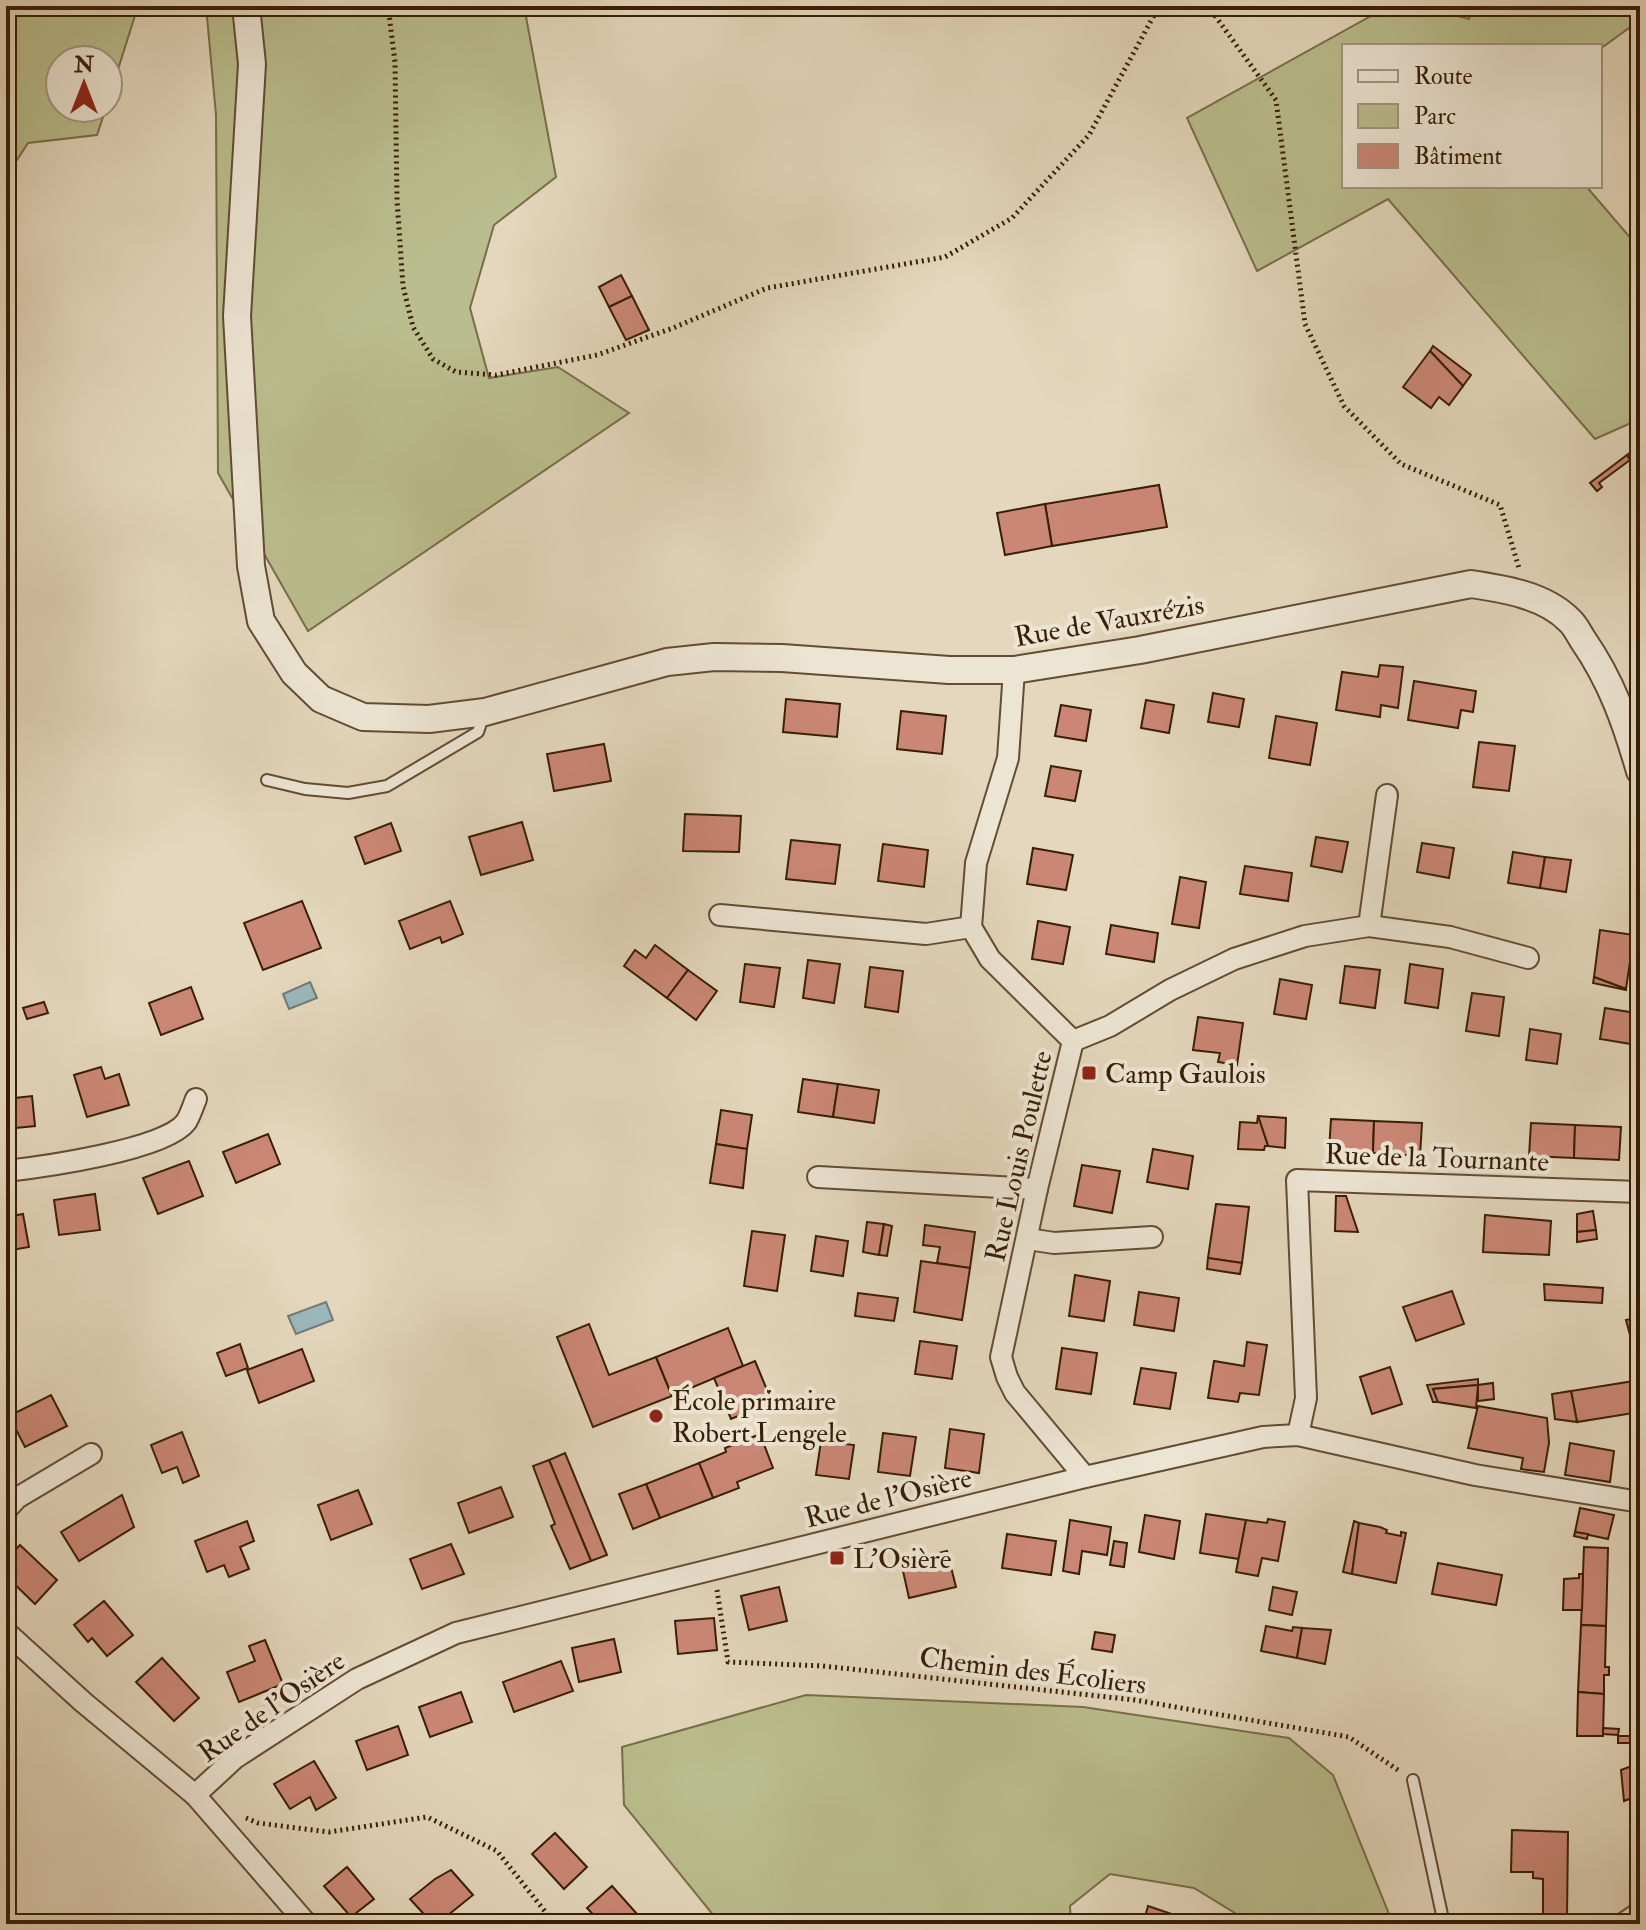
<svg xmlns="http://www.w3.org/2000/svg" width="1646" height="1930" viewBox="0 0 1646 1930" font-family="'IM FELL Double Pica',serif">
<rect width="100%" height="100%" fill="#e4d7bd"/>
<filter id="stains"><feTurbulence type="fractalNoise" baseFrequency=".0025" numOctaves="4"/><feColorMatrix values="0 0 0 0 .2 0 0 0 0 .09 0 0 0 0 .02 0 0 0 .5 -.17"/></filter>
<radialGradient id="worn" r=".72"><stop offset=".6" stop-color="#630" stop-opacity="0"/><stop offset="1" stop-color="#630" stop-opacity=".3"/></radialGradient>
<g fill="#babd8d" stroke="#796e49" stroke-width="2">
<polygon points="6,6 138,6 108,101 108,60 60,60 60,108 106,108 97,135 28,143 6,177"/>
<polygon points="206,6 524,6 556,177 494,225 470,308 489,378 558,367 629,413 308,631 218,473 216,115"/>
<polygon points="1389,6 1421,6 1469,19 1473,6 1640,6 1640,20 1600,49 1600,46 1344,46 1344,186 1586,186 1640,249 1640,419 1595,439 1388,199 1257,271 1187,118"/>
<polygon points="806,1695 1083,1707 1289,1738 1333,1775 1393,1924 1253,1924 1194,1888 1110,1874 1070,1906 1071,1924 724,1924 718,1921 624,1805 622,1747"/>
</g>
<g fill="#9ab7bb" stroke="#737a72" stroke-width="2">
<polygon points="310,982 317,998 289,1009 283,994"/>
<polygon points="326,1302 333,1320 296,1334 288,1316"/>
</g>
<g fill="#cb8776" stroke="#381e05" stroke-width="2">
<polygon points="621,275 632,296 609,307 599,287"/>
<polygon points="632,296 649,330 626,340 609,307"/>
<polygon points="1433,346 1471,375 1463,386 1430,351"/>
<polygon points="1430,351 1463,386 1449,405 1439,397 1431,408 1403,387"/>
<polygon points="1639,446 1640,463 1635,467 1627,455"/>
<polygon points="1627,455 1630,460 1599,483 1602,487 1597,491 1590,483"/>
<polygon points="1159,485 1167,527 1052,546 1045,504"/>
<polygon points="1045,504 1052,546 1005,555 997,513"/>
<polygon points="1380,665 1403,667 1398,708 1381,705 1380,717 1336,710 1342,672 1378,677"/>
<polygon points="1414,681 1476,691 1473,712 1461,710 1458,728 1408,720"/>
<polygon points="1213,693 1244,699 1239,727 1208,722"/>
<polygon points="786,699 840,704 837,737 783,732"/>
<polygon points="1146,700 1174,705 1169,733 1141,728"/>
<polygon points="1061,705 1091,710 1086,741 1055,736"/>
<polygon points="901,711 946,716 942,754 897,749"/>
<polygon points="1276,716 1317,723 1310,765 1269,758"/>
<polygon points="1479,742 1515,746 1509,791 1473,787"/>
<polygon points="604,744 611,781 554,791 547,754"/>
<polygon points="1051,766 1081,771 1075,801 1045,796"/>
<polygon points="685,814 741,816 739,852 683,851"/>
<polygon points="522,822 533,860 481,875 469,837"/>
<polygon points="391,823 401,851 365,864 355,837"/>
<polygon points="1316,837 1348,842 1342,872 1311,866"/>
<polygon points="791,840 840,845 835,884 786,879"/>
<polygon points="1422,843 1454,848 1449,878 1417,872"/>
<polygon points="883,844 928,850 924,887 878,881"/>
<polygon points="1033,848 1073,855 1066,890 1027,884"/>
<polygon points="1513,852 1545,857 1540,888 1508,883"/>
<polygon points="1545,857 1571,860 1566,892 1540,888"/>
<polygon points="1245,866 1292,873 1288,901 1240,894"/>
<polygon points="1180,877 1206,882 1199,928 1172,924"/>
<polygon points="302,901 321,948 263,970 244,923"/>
<polygon points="450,901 463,934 442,943 440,937 410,949 399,921"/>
<polygon points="1038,921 1070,927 1063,964 1032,959"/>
<polygon points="1111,925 1158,933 1154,962 1106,954"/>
<polygon points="1600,930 1634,935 1626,989 1594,977"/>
<polygon points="655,945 688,970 667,998 624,966 635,950 646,958"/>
<polygon points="808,960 840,964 834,1003 803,998"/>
<polygon points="745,964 780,968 774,1007 740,1002"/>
<polygon points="1410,964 1443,969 1438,1008 1405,1003"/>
<polygon points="1345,966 1380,970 1375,1008 1340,1003"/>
<polygon points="870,967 903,971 898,1012 865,1007"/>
<polygon points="688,970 717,991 696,1020 667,998"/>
<polygon points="1594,977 1626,989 1626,990 1593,983"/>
<polygon points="1280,979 1312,985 1306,1019 1274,1014"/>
<polygon points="191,987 203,1019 161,1035 149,1003"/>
<polygon points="1472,993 1504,997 1499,1036 1466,1031"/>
<polygon points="44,1002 48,1013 27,1019 23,1008"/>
<polygon points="1605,1008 1636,1013 1636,1010 1640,1010 1640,1042 1631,1041 1631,1044 1600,1039"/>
<polygon points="1198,1017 1243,1023 1237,1065 1218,1062 1220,1053 1193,1050"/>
<polygon points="1530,1029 1561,1034 1557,1064 1526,1060"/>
<polygon points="101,1067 105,1079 119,1074 129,1105 87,1117 74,1075"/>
<polygon points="803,1079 838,1084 833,1117 798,1112"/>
<polygon points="838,1084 879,1090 874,1123 833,1117"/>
<polygon points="32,1096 35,1126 6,1129 6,1099"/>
<polygon points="721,1110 752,1115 747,1149 716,1144"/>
<polygon points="1258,1116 1286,1118 1285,1148 1268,1146"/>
<polygon points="1258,1116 1268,1146 1265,1146 1264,1150 1238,1149 1240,1122 1257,1123"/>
<polygon points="1331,1119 1374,1121 1373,1153 1329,1151"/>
<polygon points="1374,1121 1422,1123 1420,1156 1373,1153"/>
<polygon points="1531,1123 1575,1125 1574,1158 1529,1156"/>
<polygon points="1575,1125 1621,1127 1619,1160 1574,1158"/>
<polygon points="268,1134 280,1164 236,1183 223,1152"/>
<polygon points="716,1144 747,1149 743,1188 710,1183"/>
<polygon points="1153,1149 1193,1156 1188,1189 1147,1182"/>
<polygon points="189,1161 203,1196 158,1214 143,1178"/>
<polygon points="1082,1165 1120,1171 1112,1213 1074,1206"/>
<polygon points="95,1194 100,1230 59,1235 54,1200"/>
<polygon points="1336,1196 1346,1196 1358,1232 1335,1231"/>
<polygon points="1216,1204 1249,1207 1242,1263 1208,1258"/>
<polygon points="1593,1211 1596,1230 1577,1232 1577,1214"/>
<polygon points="23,1214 29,1247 6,1251 6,1217"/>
<polygon points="1485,1215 1551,1221 1549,1255 1483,1252"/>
<polygon points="867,1222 884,1224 879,1255 863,1252"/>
<polygon points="884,1224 892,1226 887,1256 879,1255"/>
<polygon points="925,1225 975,1232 970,1268 937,1263 940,1247 923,1245"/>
<polygon points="1596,1230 1597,1239 1577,1242 1577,1232"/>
<polygon points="752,1231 785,1235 777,1291 744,1286"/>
<polygon points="816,1236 848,1241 843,1276 811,1271"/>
<polygon points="1208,1258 1242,1263 1240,1274 1207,1269"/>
<polygon points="921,1261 970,1268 962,1320 914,1312"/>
<polygon points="1075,1275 1110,1281 1104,1321 1069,1316"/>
<polygon points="1544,1284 1603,1288 1602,1303 1545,1300"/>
<polygon points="1452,1291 1464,1324 1416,1341 1403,1307"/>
<polygon points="1139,1292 1179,1298 1174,1331 1134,1325"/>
<polygon points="858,1293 898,1298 894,1321 855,1316"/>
<polygon points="1640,1317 1640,1360 1637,1361 1626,1320"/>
<polygon points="589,1324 609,1375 656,1357 672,1396 593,1427 557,1337"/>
<polygon points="728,1328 743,1366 672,1396 656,1357"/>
<polygon points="920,1341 957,1346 952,1379 915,1374"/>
<polygon points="1247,1342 1267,1345 1259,1395 1240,1393 1238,1402 1208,1398 1214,1361 1244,1366"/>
<polygon points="240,1344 248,1368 226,1376 217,1353"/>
<polygon points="1062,1348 1097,1353 1091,1394 1056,1389"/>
<polygon points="302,1349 314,1381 259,1403 247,1370"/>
<polygon points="755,1361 772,1402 731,1419 714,1378"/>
<polygon points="1390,1367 1402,1404 1372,1414 1360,1377"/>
<polygon points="1141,1368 1176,1373 1170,1409 1134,1404"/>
<polygon points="1478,1379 1478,1385 1433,1389 1438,1402 1433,1402 1427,1385"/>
<polygon points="1640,1380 1640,1412 1577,1422 1571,1391"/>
<polygon points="1493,1383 1494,1399 1478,1401 1478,1385"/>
<polygon points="1478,1385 1476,1408 1438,1402 1433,1389"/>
<polygon points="1571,1391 1577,1422 1555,1419 1552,1394"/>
<polygon points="51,1395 67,1426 25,1447 9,1416"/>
<polygon points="1478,1406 1547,1418 1549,1443 1544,1472 1521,1469 1523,1458 1468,1448"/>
<polygon points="950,1429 984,1434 979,1473 945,1468"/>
<polygon points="182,1432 199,1476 183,1483 177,1467 162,1473 151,1445"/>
<polygon points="883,1433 916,1437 910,1476 878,1472"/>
<polygon points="760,1434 773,1468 737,1482 739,1488 713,1498 699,1463 726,1452 725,1448"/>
<polygon points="821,1441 854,1445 849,1479 816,1475"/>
<polygon points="1570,1443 1614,1451 1610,1482 1565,1475"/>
<polygon points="565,1453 607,1555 591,1561 549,1460"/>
<polygon points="549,1460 591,1561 570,1569 551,1526 555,1524 533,1466"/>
<polygon points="699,1463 713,1498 660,1518 646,1484"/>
<polygon points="646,1484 660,1518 633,1529 619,1494"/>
<polygon points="501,1487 513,1517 469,1533 458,1503"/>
<polygon points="358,1490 372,1524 331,1540 318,1505"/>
<polygon points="122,1495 134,1527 79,1561 61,1532"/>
<polygon points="1580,1508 1614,1515 1608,1539 1575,1532"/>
<polygon points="1206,1514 1246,1520 1239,1559 1200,1553"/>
<polygon points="1145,1515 1180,1521 1174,1559 1139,1552"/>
<polygon points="1268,1519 1285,1522 1278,1561 1262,1558 1258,1576 1236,1572 1246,1520 1267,1523"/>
<polygon points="1070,1520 1111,1527 1107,1555 1082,1551 1079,1574 1063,1571"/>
<polygon points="247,1521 254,1541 240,1547 249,1569 229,1577 224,1565 207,1572 195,1541"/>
<polygon points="1354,1521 1359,1523 1352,1574 1343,1572"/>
<polygon points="1359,1523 1380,1527 1387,1530 1386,1533 1401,1536 1401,1532 1406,1533 1396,1583 1352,1574"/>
<polygon points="1575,1532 1588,1534 1587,1539 1574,1536"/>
<polygon points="1007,1534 1056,1541 1051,1575 1002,1568"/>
<polygon points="1114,1541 1127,1543 1124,1567 1110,1565"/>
<polygon points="451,1544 464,1574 422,1589 410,1559"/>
<polygon points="20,1545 57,1580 35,1604 6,1576 6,1560"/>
<polygon points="1584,1547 1608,1548 1606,1626 1581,1625"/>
<polygon points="947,1551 956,1587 909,1598 901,1562"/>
<polygon points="1438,1563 1502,1575 1496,1605 1432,1594"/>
<polygon points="1579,1574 1583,1574 1582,1610 1563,1610 1564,1579 1579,1578"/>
<polygon points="779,1587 787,1621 749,1630 741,1596"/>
<polygon points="1273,1587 1297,1592 1292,1615 1269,1610"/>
<polygon points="104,1601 133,1635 107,1656 92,1638 88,1642 74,1625"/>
<polygon points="714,1618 717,1650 678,1654 675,1621"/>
<polygon points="1581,1625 1606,1626 1605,1667 1609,1667 1609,1675 1604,1675 1604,1694 1578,1692"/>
<polygon points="1266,1626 1292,1631 1293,1627 1302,1628 1297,1658 1261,1651"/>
<polygon points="1302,1628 1331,1630 1325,1664 1297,1658"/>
<polygon points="1095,1632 1115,1635 1112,1652 1092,1649"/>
<polygon points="614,1639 621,1672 579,1682 572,1648"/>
<polygon points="265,1640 283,1684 239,1702 227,1672 255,1661 249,1646"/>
<polygon points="162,1658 199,1698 174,1721 136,1682"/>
<polygon points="561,1661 573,1691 514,1712 503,1682"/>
<polygon points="461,1692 472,1722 430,1737 419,1707"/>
<polygon points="1578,1692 1604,1694 1603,1736 1577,1736"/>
<polygon points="398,1726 408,1755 367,1770 356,1741"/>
<polygon points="1603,1728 1619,1729 1618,1735 1603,1734"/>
<rect x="1618" y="1736" width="22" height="7"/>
<polygon points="314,1761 336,1798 316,1810 310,1797 290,1809 274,1784"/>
<polygon points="1640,1763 1640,1795 1624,1801 1621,1770"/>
<polygon points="1512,1830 1568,1832 1567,1918 1543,1917 1543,1879 1533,1878 1533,1872 1511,1872"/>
<polygon points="555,1833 587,1867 564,1889 532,1854"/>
<polygon points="347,1867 374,1899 351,1917 324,1886"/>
<polygon points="451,1870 473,1895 437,1924 433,1924 410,1899 435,1879"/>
<polygon points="612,1886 646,1924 602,1924 587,1908"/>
<polygon points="1148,1906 1201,1924 1143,1924"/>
</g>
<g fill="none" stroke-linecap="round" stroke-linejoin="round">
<defs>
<g id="service">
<polyline points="267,780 305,789 348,793 387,786 478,732 484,714"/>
<polyline points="1413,1780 1444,1924"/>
</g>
<g id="minor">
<polyline points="1014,670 1008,758 976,863 971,927 990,959 1073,1041 1037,1189 1001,1357 1007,1377 1015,1393 1085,1477"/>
<polyline points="720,915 926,934 971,927"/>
<polyline points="1369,926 1387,795"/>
<polyline points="1073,1041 1110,1026 1170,990 1234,959 1305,936 1369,926 1450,937 1528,958"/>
<path d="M6 1171C42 1167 165 1150 186 1122 190 1116 193 1106 196 1099"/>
<polyline points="818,1177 1037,1189"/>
<polyline points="1028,1239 1054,1243 1152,1237"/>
<polyline points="1298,1435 1306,1398 1297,1180 1640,1192"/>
<polyline points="6,1510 17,1498 91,1454"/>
<polyline points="6,1632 83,1702 195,1795 307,1924"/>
<polyline points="195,1795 235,1758 357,1679 456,1633 1085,1477 1263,1437 1298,1435 1475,1475 1640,1502"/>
</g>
<g id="tertiary">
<path d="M246 6 252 64 237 316 251 566 261 621 294 673 321 699 363 717 429 719 485 712 667 662 714 657 782 658 949 670H1014L1140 650 1471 584C1504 589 1544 595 1569 620 1575 625 1579 634 1583 640 1612 682 1626 723 1640 771"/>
<polyline points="1628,1924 1640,1916"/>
</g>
</defs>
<use href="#service" stroke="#634c33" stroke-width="14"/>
<use href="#minor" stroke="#634c33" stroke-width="24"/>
<use href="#tertiary" stroke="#634c33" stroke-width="30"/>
<g stroke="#381e05" stroke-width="5" stroke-dasharray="2 4" stroke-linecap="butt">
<polyline points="388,6 395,62 397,200 403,286 413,327 433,359 456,372 496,375 597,355 673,328 767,288 945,257 1012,218 1089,135 1159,6"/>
<polyline points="1208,6 1276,100 1305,324 1344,406 1401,464 1500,505 1519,568"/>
<polyline points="717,1590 728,1662 823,1666 1135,1700 1349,1737 1401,1772"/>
<polyline points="246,1818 258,1823 329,1832 427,1817 497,1851 555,1924"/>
</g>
<use href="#service" stroke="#ede5d4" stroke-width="10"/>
<use href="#minor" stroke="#ede5d4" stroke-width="20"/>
<use href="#tertiary" stroke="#ede5d4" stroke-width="26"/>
</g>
<g fill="#8f2418" stroke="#ede5d4" stroke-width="3">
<rect x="1081" y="1065" width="16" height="16" rx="4"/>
<circle cx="656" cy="1416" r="8"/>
<rect x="829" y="1550" width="16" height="16" rx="4"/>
</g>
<g text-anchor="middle" stroke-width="8" stroke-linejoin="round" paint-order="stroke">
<g font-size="28" fill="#381e05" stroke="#ede5d4">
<text transform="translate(1109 620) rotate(-10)" y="10">Rue de Vauxrézis</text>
<text transform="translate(1018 1156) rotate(-77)" y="10">Rue Louis Poulette</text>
<text transform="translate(1437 1157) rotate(2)" y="10">Rue de la Tournante</text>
<text transform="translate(888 1497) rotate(-14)" y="10">Rue de l'Osière</text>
<text transform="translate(1033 1670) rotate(7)" y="10">Chemin des Écoliers</text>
<text transform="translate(271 1706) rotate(-35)" y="10">Rue de l'Osière</text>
</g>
<g font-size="28" fill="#381e05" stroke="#ede5d4" text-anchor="start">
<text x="1105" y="1083">Camp Gaulois</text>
<text x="672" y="1410">École primaire<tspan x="672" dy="32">Robert Lengele</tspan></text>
<text x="853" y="1568">L'Osière</text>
</g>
</g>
<rect width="1646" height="1930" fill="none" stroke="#e4d7bd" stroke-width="32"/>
<rect x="8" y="8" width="1630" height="1914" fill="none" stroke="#381e05" stroke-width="4"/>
<rect x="16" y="16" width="1614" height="1898" fill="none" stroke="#381e05" stroke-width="2"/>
<rect x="1342" y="44" width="260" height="144" fill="#ede5d4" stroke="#a59581" stroke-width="2"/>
<rect x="1358" y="70" width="40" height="12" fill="#ede5d4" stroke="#a59581" stroke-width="2"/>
<text x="1414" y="84" font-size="24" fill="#381e05">Route</text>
<rect x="1358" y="104" width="40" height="24" fill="#babd8d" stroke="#a59581" stroke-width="2"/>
<text x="1414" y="124" font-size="24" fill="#381e05">Parc</text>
<rect x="1358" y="144" width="40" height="24" fill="#cb8776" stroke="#a59581" stroke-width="2"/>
<text x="1414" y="164" font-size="24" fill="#381e05">Bâtiment</text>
<g transform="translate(84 84)"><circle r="38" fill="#ede5d4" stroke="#a59581" stroke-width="2"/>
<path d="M0-6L14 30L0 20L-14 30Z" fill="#8f2418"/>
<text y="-12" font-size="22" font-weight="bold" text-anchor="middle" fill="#381e05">N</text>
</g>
<rect width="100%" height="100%" filter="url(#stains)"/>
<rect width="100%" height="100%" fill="url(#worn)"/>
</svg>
